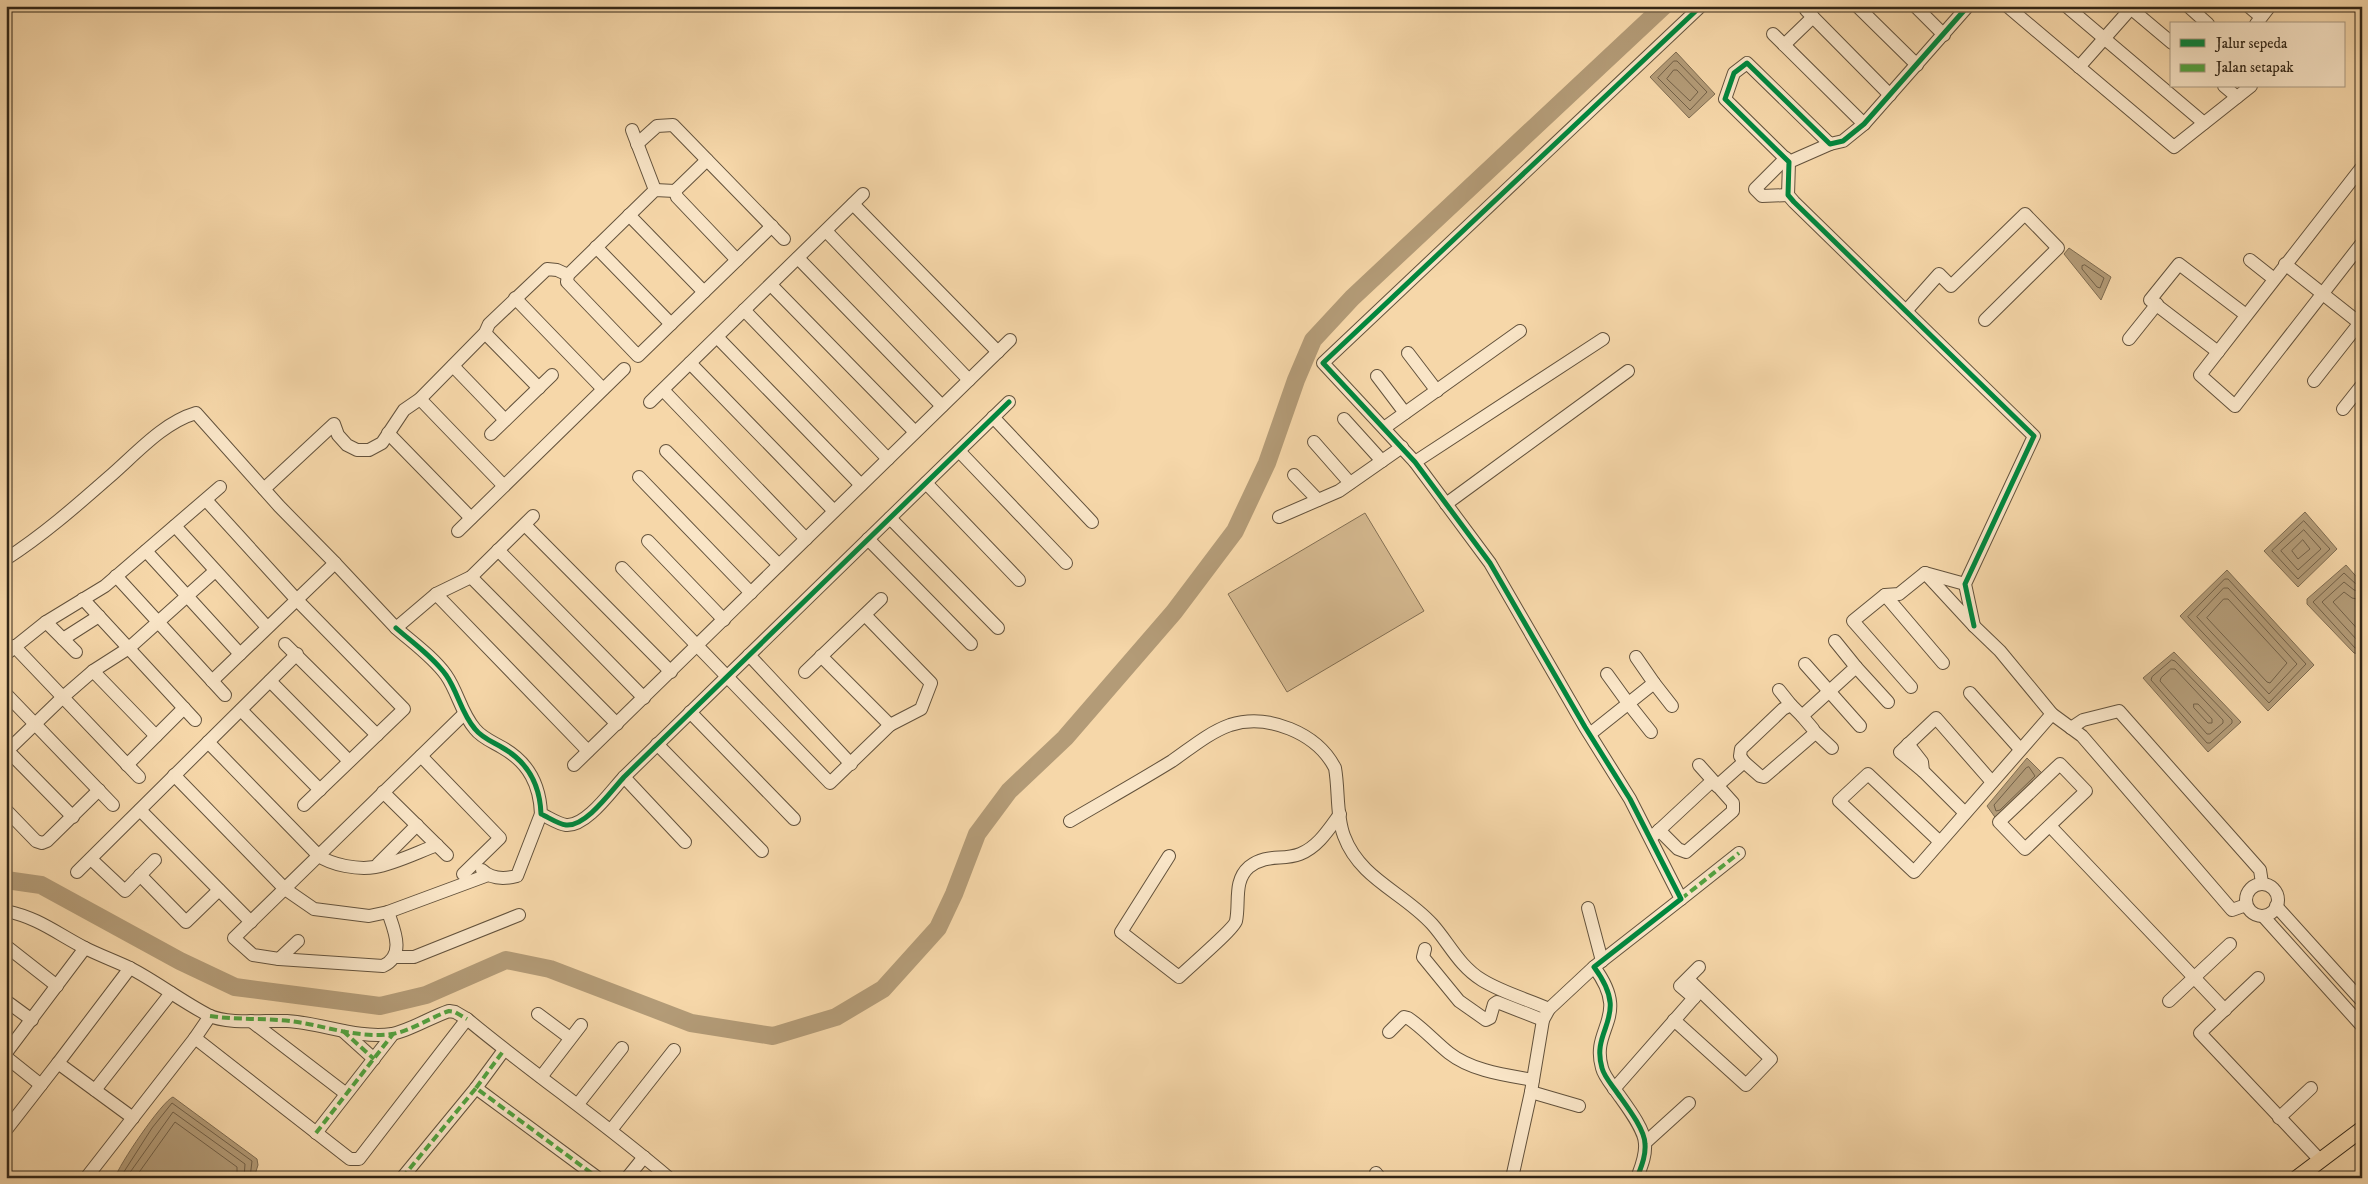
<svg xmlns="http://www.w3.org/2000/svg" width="2368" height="1184" viewBox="0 0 2368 1184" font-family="'IM FELL DW Pica',serif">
<rect width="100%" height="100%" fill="#f6d7a9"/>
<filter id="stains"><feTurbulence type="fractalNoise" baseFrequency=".004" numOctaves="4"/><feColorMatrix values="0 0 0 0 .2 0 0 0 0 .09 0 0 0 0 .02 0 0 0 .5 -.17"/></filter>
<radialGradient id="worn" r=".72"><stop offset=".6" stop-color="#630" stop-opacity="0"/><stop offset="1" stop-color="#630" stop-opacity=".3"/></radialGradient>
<polygon fill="#d5b990" stroke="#847054" points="1365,513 1424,611 1287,692 1228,594"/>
<g fill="#b39b77" stroke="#7f6c51">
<polygon points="1676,52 1715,94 1689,118 1650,77"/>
<polygon points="2069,248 2111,277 2101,300 2064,254"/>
<polygon points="2305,512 2337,549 2298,587 2264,551"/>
<polygon points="2346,565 2362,583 2362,651 2358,654 2354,653 2307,604 2307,599"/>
<polygon points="2227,570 2314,665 2268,711 2180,616"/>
<polygon points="2174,652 2241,722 2208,752 2143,678"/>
<polygon points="2027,758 2044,775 1997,820 1987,806"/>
<path d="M173 1097 257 1159 258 1165 254 1178H115C118 1166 162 1101 173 1097Z"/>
</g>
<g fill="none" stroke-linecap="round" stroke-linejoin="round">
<g stroke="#726047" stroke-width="1">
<polygon points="1674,61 1677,61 1707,92 1690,110 1658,78"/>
<polygon points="1674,70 1677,70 1698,92 1690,101 1667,79"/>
<polygon points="2085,265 2104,278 2100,288 2097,287 2082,269 2082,266"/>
<polygon points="2304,521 2330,549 2298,579 2272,551"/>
<polygon points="2304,530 2321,549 2298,570 2281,551"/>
<polygon points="2303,540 2310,549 2298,559 2292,551"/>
<polygon points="2225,579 2228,579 2306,664 2269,703 2188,617"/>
<polyline points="2362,586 2357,585 2344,573 2313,602 2355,648 2362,648"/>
<polygon points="2224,588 2228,588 2297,664 2269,694 2197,617"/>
<polyline points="2362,592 2354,590 2344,582 2322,602 2357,640 2362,641"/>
<polygon points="2224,599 2228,599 2287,663 2270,683 2267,682 2207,618"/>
<polyline points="2362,600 2352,598 2344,592 2333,602 2362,634"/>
<polygon points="2172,660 2175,661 2232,720 2232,723 2210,743 2207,743 2151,680 2152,677"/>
<polygon points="2171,669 2175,669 2223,720 2223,723 2210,734 2207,734 2160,681 2161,678"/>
<polygon points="2194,704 2198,704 2212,719 2212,723 2208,723 2194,708"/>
<polygon points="2029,767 2035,776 2000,810 1996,811 1994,805 2026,768"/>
<polyline points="120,1178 152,1128 172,1103 252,1161 250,1178"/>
<polyline points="126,1178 173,1112 245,1164 244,1178"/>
<polyline points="135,1178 175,1122 237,1167 237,1178"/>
</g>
<polyline stroke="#b39b77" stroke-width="18" points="6,880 41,885 180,961 235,987 380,1006 426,995 506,960 550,969 691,1023 773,1036 836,1017 883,989 938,928 954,894 977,834 1009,791 1065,738 1174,612 1235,531 1267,463 1296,380 1313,340 1352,298 1664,6"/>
<defs>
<g id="minor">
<polyline points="1857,6 1917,65"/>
<polyline points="1915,6 1944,35"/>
<polyline points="1968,6 1864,124 1843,141 1830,144 1747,63 1734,73 1725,99 1789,162 1788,195 1794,202 2034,436 1965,584 1974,626"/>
<polyline points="2007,6 2174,147 2251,86"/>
<polyline points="2066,6 2204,123"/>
<polyline points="2128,6 2172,43"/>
<polyline points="2188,6 2208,24"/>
<polyline points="2248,6 2261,17"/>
<polyline points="1806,10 1890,95"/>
<polyline points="2256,24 2270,6"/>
<polyline points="1773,34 1864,124"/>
<polyline points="1784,45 1813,17"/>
<polyline points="2079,67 2133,6"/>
<polyline points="2224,86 2237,97"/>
<polyline points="632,130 655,190"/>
<polyline points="637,144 657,126 673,125 784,239"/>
<polyline points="1786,158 1755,189 1762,196 1788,195"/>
<polyline points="707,160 675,191 655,190 568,275 567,282 638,356 772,226"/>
<polyline points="1789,162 1830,144"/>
<polyline points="2362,167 2200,375 2235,406 2362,243"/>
<polyline points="675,191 677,197 737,260"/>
<polyline points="853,204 998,352"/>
<polyline points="629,215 704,292"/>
<polyline points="826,231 969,380"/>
<polyline points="596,247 671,324"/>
<polyline points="798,258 942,406"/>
<polyline points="2250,260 2274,279"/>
<polyline points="2285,264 2362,325"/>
<polyline points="771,285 915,432"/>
<polyline points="515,298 603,389"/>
<polyline points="744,310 888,459"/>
<polyline points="1906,311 1939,274 1951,286 2025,214 2058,248 1985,320"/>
<polyline points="485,333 539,388"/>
<polyline points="717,337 861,485"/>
<polyline points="2129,339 2157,304"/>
<polyline points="2218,352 2150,300 2179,264 2246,315"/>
<polyline points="1408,353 1437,391"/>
<polyline points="690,363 834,511"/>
<polyline points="453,366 505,420"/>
<polyline points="1377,376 1405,413"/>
<polyline points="2314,381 2362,320"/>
<polyline points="663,390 806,539"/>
<polyline points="420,399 504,486"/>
<polyline points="650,402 863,194"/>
<polyline points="2343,409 2362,385"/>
<polyline points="993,417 1092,522"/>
<polyline points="1344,419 1382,461"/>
<polyline points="1384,428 1520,331"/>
<polyline points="388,433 471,518"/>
<polyline points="491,434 552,375"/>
<polyline points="1314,442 1350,483"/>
<polyline points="666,451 779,565"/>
<polyline points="959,451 1066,563"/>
<polyline points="1415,462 1603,339"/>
<polyline points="1294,475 1318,500"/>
<polyline points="639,477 751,593"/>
<polyline points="926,483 1019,580"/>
<polyline points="264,489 334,424 338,435 347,445 357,450 369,450 382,443 404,410 420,399 485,333 489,324 547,269 557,270 568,275"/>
<polyline points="206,500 296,599 404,709 304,805"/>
<polyline points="1446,504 1628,371"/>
<polyline points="1279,517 1339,491 1402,447"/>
<polyline points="890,518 998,628"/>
<polyline points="525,525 671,672"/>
<polyline points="175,526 267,627"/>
<polyline points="458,531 624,369"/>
<polyline points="868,539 971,644"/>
<polyline points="648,541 724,620"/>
<polyline points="498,550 644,698"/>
<polyline points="146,551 240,654"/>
<path d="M6 559C43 535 75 507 108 478 135 455 162 423 196 413L279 506 335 563"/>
<polyline points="622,568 830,783 890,725 921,709 931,683 865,615"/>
<polyline points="1925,573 1965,584"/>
<polyline points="116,576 225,695"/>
<polyline points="471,577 617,724"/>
<polyline points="436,594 588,751"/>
<polyline points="1885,595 1943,663"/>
<polyline points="83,599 195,720"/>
<polyline points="46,622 76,652"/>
<path d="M396 628C413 643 433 657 446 675 458 692 461 713 475 729 482 738 493 742 503 748 529 763 540 785 541 814 548 817 558 824 566 825 586 827 611 791 624 777L1009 402"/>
<polyline points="63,639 99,616"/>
<polyline points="285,644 377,735"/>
<polyline points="14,646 139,777"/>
<polyline points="6,654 46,622 105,586 220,487"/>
<polyline points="749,655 851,764"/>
<polyline points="821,656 890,725"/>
<polyline points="1805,664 1860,726"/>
<polyline points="1856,667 1888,702"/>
<polyline points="93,671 156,736"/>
<polyline points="805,672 881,599"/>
<polyline points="1607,674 1628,703 1651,732"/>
<polyline points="212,681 335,563 396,628 436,594 471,577 533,516"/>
<polyline points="270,681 349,761"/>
<polyline points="1654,683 1672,706"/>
<polyline points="1911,687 1853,621 1885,595 1899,594 1925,573 1974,626 2000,651 2052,714 2082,736 2232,910 2246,905"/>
<polyline points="1779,690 1791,705"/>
<polyline points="1970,693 2020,749"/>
<polyline points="6,694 113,805"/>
<polyline points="241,710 320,790"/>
<polyline points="690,712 794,819"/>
<polyline points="2071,728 2083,720 2119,711 2260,870 2262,883"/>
<polyline points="1814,731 1832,748"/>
<polyline points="1590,734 1654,683 1636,657"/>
<path d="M208 742 319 856C332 865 358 870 375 867 394 864 418 852 437 845"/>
<polyline points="657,744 762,851"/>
<polyline points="1908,744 1922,762 1923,771 1965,813"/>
<polyline points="8,751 73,817"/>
<polyline points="6,752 63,697 93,671 129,648 215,571"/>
<polyline points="421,756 500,838 463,874"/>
<polyline points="1744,762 1760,776 1764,777 1814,734 1813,729 1802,716"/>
<polygon points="2060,764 2086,791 2025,849 1999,822"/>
<polyline points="127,765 184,708"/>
<polyline points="574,765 1010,340"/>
<polyline points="1923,771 1900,752 1936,718 1992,782"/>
<polyline points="174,775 285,889 314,909 369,916 388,912 488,875"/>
<polyline points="624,777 685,842"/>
<polyline points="1717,786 1744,762 1740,756 1741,749 1783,709 1791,705 1802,716 1856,667 1835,641"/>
<polyline points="383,792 447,855"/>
<polyline points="6,810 36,841 42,843 47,841 99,790"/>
<polyline points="140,810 251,922"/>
<path d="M1070 821C1104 801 1138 782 1172 761 1191 748 1208 733 1230 725 1268 713 1317 733 1335 768 1339 790 1336 815 1344 836 1360 879 1403 892 1432 924 1449 943 1459 966 1482 980 1503 993 1527 999 1549 1009"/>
<polyline points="2050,826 2225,1010"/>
<polyline points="1659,830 1678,849 1686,852 1733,811 1733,803 1699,765"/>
<polyline points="1654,835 1712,781"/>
<polyline points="1940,842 1868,774 1839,801 1914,872 2052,714"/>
<path d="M1169 856 1121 932 1179 977C1188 968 1234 929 1236 921 1240 903 1233 881 1249 867 1267 853 1282 861 1300 854 1318 847 1329 829 1340 814"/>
<polyline points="91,859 125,891 155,860"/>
<polyline points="378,864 417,825"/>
<path d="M482 870C491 879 505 879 517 876L541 814"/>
<polyline points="77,872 297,654"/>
<polyline points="140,875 186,922 219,890"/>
<circle cx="2262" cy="900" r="16"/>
<polyline points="1681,899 1739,853"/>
<polyline points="2276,906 2362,1001"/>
<polyline points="1588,908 1602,961"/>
<path d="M6 911C39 918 56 933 85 948 99 955 115 961 130 968 157 982 181 1001 208 1015 228 1025 265 1020 287 1021 322 1023 357 1039 392 1034 411 1030 431 1017 449 1011L455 1012 467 1019"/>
<polyline points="2263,916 2362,1026"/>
<polyline points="298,941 279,959 253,955 234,938 464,714"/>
<polyline points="6,946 57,986"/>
<polyline points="1425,949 1423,957 1459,1001 1486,1020 1490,1018 1494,1004 1497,1002 1543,1020"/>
<polyline points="395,957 414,957 519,915"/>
<path d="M279 959 383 966C406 955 394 930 388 912"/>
<polyline points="2258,978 2200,1033 2320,1160"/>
<polyline points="1694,998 1680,986 1699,967"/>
<polyline points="6,1001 32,1020"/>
<polyline points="2169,1001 2230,944"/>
<polyline points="538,1014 570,1038"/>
<polyline points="1674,1020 1746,1085 1771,1059 1688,979"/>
<polyline points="251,1021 345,1093"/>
<polyline points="343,1031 374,1059"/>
<path d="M1389 1032 1404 1017 1408 1018C1423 1028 1435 1042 1449 1053 1472 1071 1505 1075 1533 1080"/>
<polyline points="195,1038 210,1016"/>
<polyline points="6,1053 85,948"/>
<polyline points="6,1057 41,1085"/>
<polyline points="58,1063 130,968"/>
<polyline points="541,1077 581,1025"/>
<polyline points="476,1088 504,1050"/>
<polyline points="1614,1089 1700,991"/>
<polyline points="95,1090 171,993"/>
<polyline points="1531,1092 1579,1106"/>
<polyline points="578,1104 622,1048"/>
<polyline points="2279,1118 2311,1088"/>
<polyline points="6,1130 58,1063 133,1118"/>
<polyline points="611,1130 674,1050"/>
<polyline points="316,1133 393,1034"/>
<polyline points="1646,1142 1689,1103"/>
<polyline points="1376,1173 1380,1178"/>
<path d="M86 1178 195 1038 350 1159H359L467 1019C533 1074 604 1122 669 1178"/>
<polyline points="402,1178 476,1088 598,1178"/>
<polyline points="627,1178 644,1157"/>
<polyline points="1512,1178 1531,1092 1543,1020 1549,1009 1594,967"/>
<path d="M1637 1178C1641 1167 1646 1156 1645 1144 1645 1129 1625 1104 1616 1091 1611 1084 1604 1076 1602 1068 1590 1027 1632 1018 1594 967L1681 899 1630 799 1585 727 1490 563 1415 462 1323 363 1701 6"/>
</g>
<polyline id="major" points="2297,1178 2362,1129"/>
</defs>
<use href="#minor" stroke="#63523c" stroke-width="14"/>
<use href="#major" stroke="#322617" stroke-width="17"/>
<use href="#minor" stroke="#f9e5c7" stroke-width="12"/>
<use href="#major" stroke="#f6d7a9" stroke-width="15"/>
<g stroke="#52a340" stroke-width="4" stroke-dasharray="8 4" stroke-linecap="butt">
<polyline points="1681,899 1739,853"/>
<path d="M210 1016C237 1020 263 1018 290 1021 323 1025 358 1039 392 1034 411 1031 431 1017 449 1011L455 1012 467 1019"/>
<polyline points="343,1031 374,1059"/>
<polyline points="476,1088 504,1050"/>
<polyline points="316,1133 393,1034"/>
<polyline points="402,1178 476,1088 598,1178"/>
</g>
<defs>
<g id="cycleway">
<polyline points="1968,6 1864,124 1843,141 1830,144 1747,63 1734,73 1725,99 1789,162 1788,195 1794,202 2034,436 1965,584 1974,626"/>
<path d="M396 628C413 643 433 657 446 675 458 692 461 713 475 729 482 738 493 742 503 748 529 763 540 785 541 814 548 817 558 824 566 825 586 827 611 791 624 777L1009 402"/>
<path d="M1637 1178C1641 1167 1646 1156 1645 1144 1645 1129 1625 1104 1616 1091 1611 1084 1604 1076 1602 1068 1590 1027 1632 1018 1594 967L1681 899 1630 799 1585 727 1490 563 1415 462 1323 363 1701 6"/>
</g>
</defs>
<use href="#cycleway" stroke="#f9e5c7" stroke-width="8"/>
<use href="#cycleway" stroke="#00873e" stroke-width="5"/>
</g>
<rect width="2368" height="1184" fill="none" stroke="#f6d7a9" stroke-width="25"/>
<rect x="8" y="8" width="2353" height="1169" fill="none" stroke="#322617" stroke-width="2.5"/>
<rect x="12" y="12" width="2343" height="1159" fill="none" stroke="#322617"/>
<rect x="2170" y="22" width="175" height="65" fill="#f9e5c7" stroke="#a99981"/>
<rect x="2180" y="39" width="25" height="8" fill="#00873e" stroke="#a99981"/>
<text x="2216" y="48" font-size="15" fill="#322617">Jalur sepeda</text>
<rect x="2180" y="64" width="25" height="8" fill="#52a340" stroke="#a99981"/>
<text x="2216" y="72" font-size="15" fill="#322617">Jalan setapak</text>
<rect width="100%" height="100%" filter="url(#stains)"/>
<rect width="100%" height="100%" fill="url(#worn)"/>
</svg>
